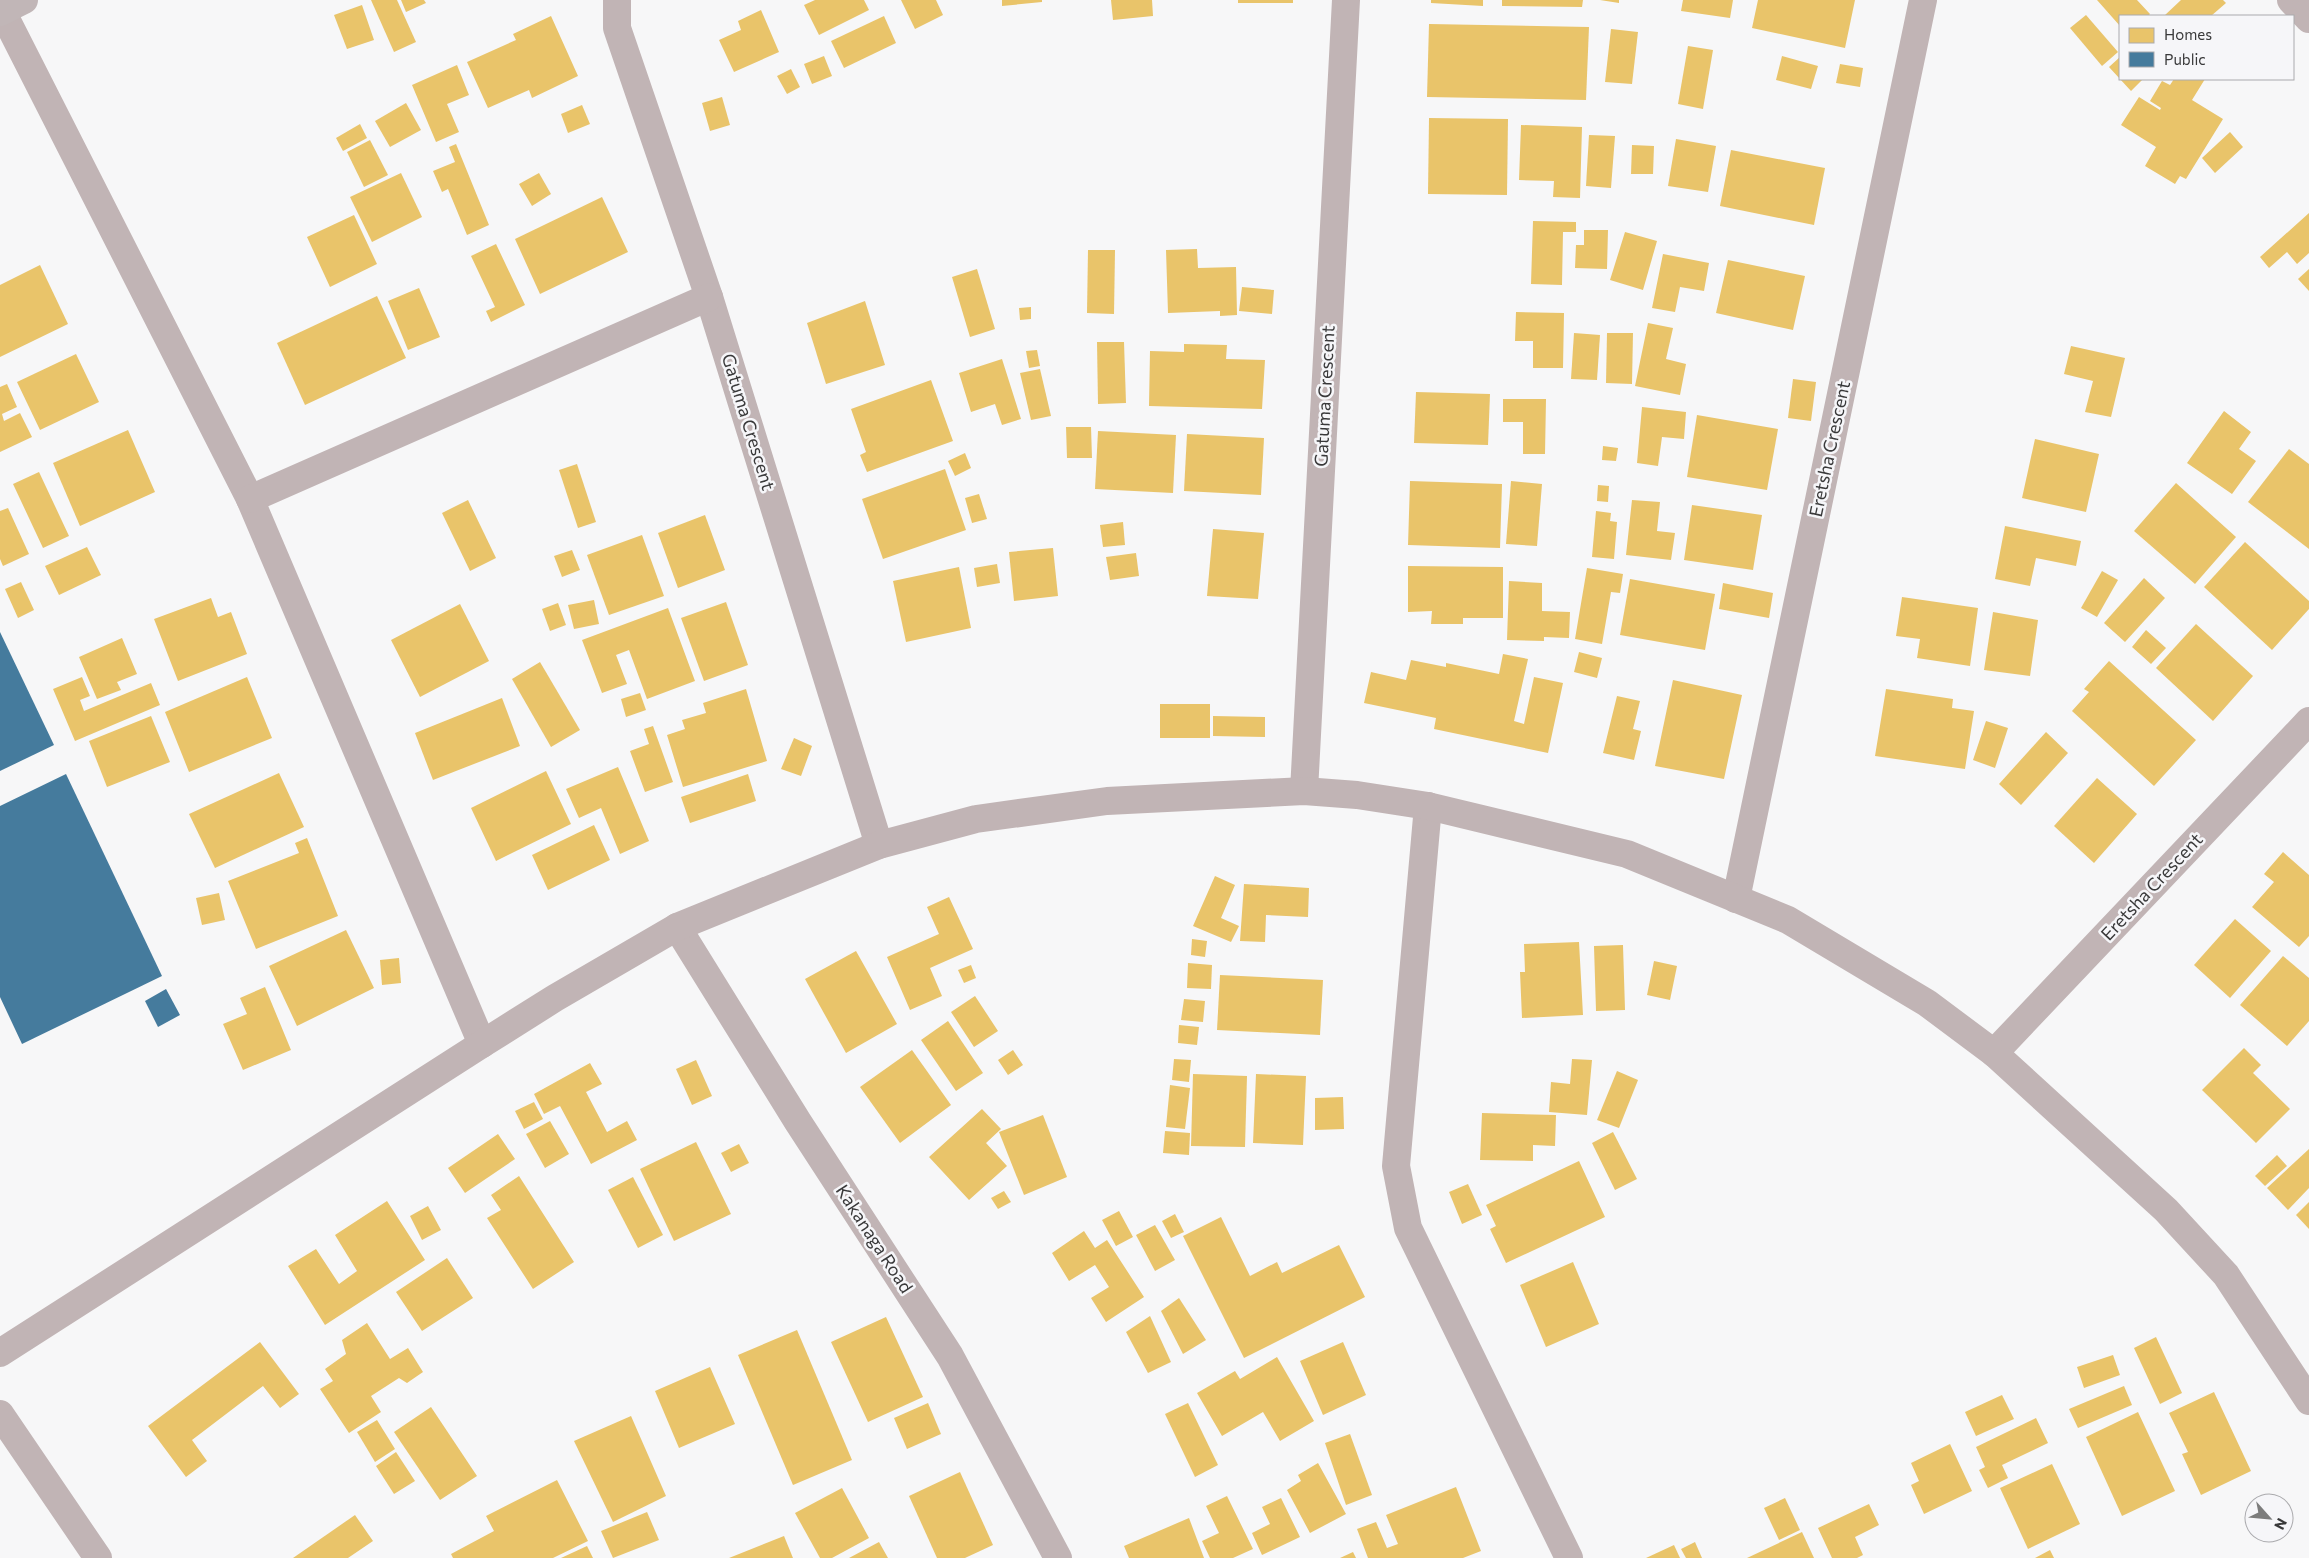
<svg xmlns="http://www.w3.org/2000/svg" width="2309" height="1558" viewBox="0 0 2309 1558" font-family="Commissioner,sans-serif">
<rect width="100%" height="100%" fill="#f7f7f8"/>
<g fill="#e9c46a">
<polygon points="371,0 397,0 416,42 394,52"/>
<polygon points="401,0 424,0 426,3 406,12"/>
<polygon points="815,0 864,0 869,10 819,35 804,5"/>
<polygon points="901,0 936,0 943,15 915,29"/>
<polygon points="1002,0 1042,0 1042,2 1002,6"/>
<polygon points="1111,0 1152,0 1153,16 1113,20"/>
<rect x="1238" y="0" width="55" height="3"/>
<polygon points="1431,0 1483,0 1483,6 1431,3"/>
<polygon points="1502,0 1583,0 1582,7 1502,6"/>
<polygon points="1600,0 1619,0 1619,3"/>
<polygon points="1683,0 1733,0 1730,18 1681,11"/>
<polygon points="1758,0 1855,0 1845,48 1752,28"/>
<polygon points="2097,0 2137,0 2150,14 2148,16 2120,16 2120,26"/>
<polygon points="2181,0 2223,0 2226,3 2211,16 2164,16"/>
<polygon points="362,5 374,40 347,49 334,15"/>
<polygon points="761,10 779,52 734,72 719,40 741,30 738,21"/>
<polygon points="2086,15 2118,52 2102,66 2070,28"/>
<polygon points="551,16 578,76 532,98 529,90 488,108 467,62 516,40 513,34"/>
<polygon points="884,16 896,43 844,68 831,41"/>
<polygon points="1429,24 1589,27 1586,100 1427,97"/>
<polygon points="1611,29 1638,32 1632,84 1605,82"/>
<polygon points="1688,46 1713,50 1703,109 1678,104"/>
<polygon points="824,56 832,76 812,84 804,64"/>
<polygon points="1782,56 1818,66 1811,89 1776,80"/>
<polygon points="2120,57 2120,79 2143,79 2131,91 2109,67"/>
<polygon points="1840,64 1863,68 1860,87 1836,83"/>
<polygon points="457,65 469,95 447,104 459,132 436,142 412,85"/>
<polygon points="791,69 800,87 787,94 777,76"/>
<polygon points="2174,79 2205,79 2192,100 2223,119 2186,179 2180,176 2175,184 2145,166 2156,147 2121,125 2139,97 2160,110 2161,108 2150,101 2162,81 2170,85"/>
<polygon points="722,97 730,125 710,131 702,103"/>
<polygon points="406,103 421,130 390,147 375,121"/>
<polygon points="582,105 590,124 568,133 561,114"/>
<polygon points="1429,118 1508,119 1507,195 1428,194"/>
<polygon points="360,124 367,138 343,151 336,138"/>
<polygon points="1521,125 1582,127 1580,198 1553,197 1554,181 1519,180"/>
<polygon points="2230,132 2243,147 2215,173 2202,158"/>
<polygon points="1589,135 1615,136 1611,188 1586,186"/>
<polygon points="1676,139 1716,146 1708,192 1668,186"/>
<polygon points="370,140 388,175 364,187 347,152"/>
<polygon points="456,144 489,225 467,235 448,189 442,192 433,171 455,162 449,147"/>
<polygon points="1632,145 1654,146 1653,174 1631,174"/>
<polygon points="1731,150 1825,168 1814,225 1720,206"/>
<polygon points="401,173 422,217 372,242 350,197"/>
<polygon points="539,173 551,194 532,206 519,184"/>
<polygon points="602,197 628,252 540,294 515,239"/>
<polygon points="2309,213 2309,253 2297,264 2287,252 2269,268 2260,257"/>
<polygon points="354,215 377,264 330,287 307,237"/>
<polygon points="1533,221 1576,222 1576,232 1563,232 1562,285 1531,284"/>
<polygon points="1584,230 1608,230 1607,269 1575,268 1576,245 1584,245"/>
<polygon points="1625,232 1657,241 1643,290 1610,280"/>
<polygon points="496,244 525,305 491,322 486,311 495,307 471,256"/>
<polygon points="1197,249 1198,268 1236,267 1237,315 1220,316 1220,311 1168,313 1166,250"/>
<polygon points="1088,250 1115,250 1114,314 1087,313"/>
<polygon points="1663,254 1709,263 1704,291 1680,287 1675,312 1652,308"/>
<polygon points="1728,260 1805,276 1793,330 1716,313"/>
<polygon points="40,265 68,324 0,357 0,285"/>
<polygon points="977,269 995,329 970,337 952,277"/>
<polygon points="2309,269 2309,291 2298,279"/>
<polygon points="1242,287 1274,290 1272,314 1239,311"/>
<polygon points="419,288 440,337 408,350 388,301"/>
<polygon points="377,296 406,358 305,405 277,343"/>
<polygon points="865,301 885,365 826,384 807,323"/>
<polygon points="1031,307 1031,319 1020,320 1019,308"/>
<polygon points="1516,312 1564,313 1563,368 1533,368 1533,341 1515,341"/>
<polygon points="1648,323 1673,328 1666,359 1686,364 1680,395 1635,386"/>
<polygon points="1574,333 1600,335 1597,380 1571,379"/>
<polygon points="1607,333 1633,333 1632,384 1606,383"/>
<polygon points="1097,342 1124,342 1126,403 1098,404"/>
<polygon points="1184,344 1227,345 1226,359 1265,360 1262,409 1149,406 1150,351 1184,352"/>
<polygon points="2071,346 2125,358 2111,417 2085,412 2093,381 2064,374"/>
<polygon points="1037,350 1040,366 1029,368 1026,351"/>
<polygon points="76,354 99,402 40,430 17,382"/>
<polygon points="1002,359 1021,419 1002,425 995,404 971,412 959,373"/>
<polygon points="1040,369 1051,416 1031,420 1020,373"/>
<polygon points="1793,379 1816,382 1811,421 1788,418"/>
<polygon points="931,380 953,441 867,472 860,455 866,452 851,409"/>
<polygon points="7,384 17,407 2,414 4,421 20,413 32,437 0,452 0,387"/>
<polygon points="1416,392 1490,394 1488,445 1414,443"/>
<polygon points="1503,399 1546,399 1545,454 1523,454 1523,422 1503,422"/>
<polygon points="1642,407 1686,412 1684,439 1662,437 1658,466 1637,463"/>
<polygon points="2224,411 2251,432 2239,449 2256,461 2232,494 2187,463"/>
<polygon points="1697,415 1778,429 1767,490 1687,477"/>
<polygon points="1066,427 1091,427 1092,458 1067,458"/>
<polygon points="128,430 155,492 80,526 53,463"/>
<polygon points="1098,431 1176,435 1173,493 1095,489"/>
<polygon points="1187,434 1264,438 1261,495 1184,491"/>
<polygon points="2035,439 2099,454 2086,512 2022,498"/>
<polygon points="1603,446 1618,448 1616,461 1602,460"/>
<polygon points="2289,449 2309,464 2309,549 2248,502"/>
<polygon points="965,453 971,468 955,476 948,461"/>
<polygon points="577,464 596,522 578,528 559,470"/>
<polygon points="945,469 966,530 883,559 862,499"/>
<polygon points="39,472 69,536 43,548 13,484"/>
<polygon points="1410,481 1502,484 1500,548 1408,545"/>
<polygon points="1511,481 1542,484 1537,546 1506,544"/>
<polygon points="2176,483 2236,537 2195,584 2134,531"/>
<polygon points="1598,485 1609,486 1608,502 1597,501"/>
<polygon points="979,494 987,519 972,523 965,498"/>
<polygon points="468,500 496,558 470,571 442,513"/>
<polygon points="1632,500 1660,502 1657,531 1675,533 1671,560 1626,555"/>
<polygon points="1692,505 1762,515 1753,570 1684,560"/>
<polygon points="8,508 29,554 3,566 0,559 0,511"/>
<polygon points="1596,511 1611,513 1610,521 1617,522 1614,559 1592,557"/>
<polygon points="705,515 725,570 678,588 658,533"/>
<polygon points="1123,522 1125,545 1103,547 1100,525"/>
<polygon points="2005,526 2081,541 2076,566 2036,558 2030,586 1995,579"/>
<polygon points="1213,529 1264,533 1258,599 1207,596"/>
<polygon points="642,535 664,596 609,615 587,555"/>
<polygon points="2245,542 2309,601 2309,609 2272,650 2204,587"/>
<polygon points="87,547 101,575 59,595 45,566"/>
<polygon points="1053,548 1058,596 1014,601 1009,552"/>
<polygon points="572,550 580,570 562,577 554,556"/>
<polygon points="1136,553 1139,576 1110,580 1106,557"/>
<polygon points="997,564 1000,583 977,587 974,568"/>
<polygon points="1408,566 1503,567 1503,618 1463,618 1463,624 1431,624 1432,611 1408,612"/>
<polygon points="959,567 971,628 906,642 893,581"/>
<polygon points="1587,568 1623,574 1620,593 1611,592 1602,644 1575,639"/>
<polygon points="2102,571 2118,580 2097,617 2081,608"/>
<polygon points="2144,578 2165,598 2125,642 2104,623"/>
<polygon points="1630,579 1715,594 1705,650 1620,635"/>
<polygon points="1509,581 1542,583 1542,611 1570,612 1569,638 1544,637 1544,641 1507,640"/>
<polygon points="21,582 34,610 18,618 5,589"/>
<polygon points="1723,583 1773,593 1769,618 1719,609"/>
<polygon points="1902,597 1978,608 1970,666 1917,658 1920,639 1896,636"/>
<polygon points="211,598 218,617 231,612 247,654 178,681 154,619"/>
<polygon points="594,600 599,624 574,629 568,605"/>
<polygon points="726,602 748,665 704,681 681,618"/>
<polygon points="558,603 566,625 550,631 542,609"/>
<polygon points="460,604 489,661 420,697 391,640"/>
<polygon points="668,608 695,681 647,699 629,650 616,655 627,684 602,693 582,640"/>
<polygon points="1993,612 2038,620 2030,676 1984,670"/>
<polygon points="2196,624 2253,676 2213,721 2156,668"/>
<polygon points="2146,630 2166,648 2151,664 2132,647"/>
<polygon points="122,638 137,674 117,682 121,690 97,699 79,657"/>
<polygon points="1579,652 1602,658 1597,678 1574,672"/>
<polygon points="1503,654 1528,659 1514,721 1524,724 1534,677 1563,683 1548,753 1434,729 1436,718 1364,703 1371,672 1406,680 1411,660 1446,667 1446,663 1499,674"/>
<polygon points="2109,661 2196,740 2154,786 2072,711 2089,692 2084,689"/>
<polygon points="540,662 580,730 551,747 512,679"/>
<polygon points="82,677 90,696 80,700 84,711 151,683 160,705 75,741 53,689"/>
<polygon points="247,677 272,738 189,772 165,712"/>
<polygon points="1673,680 1742,695 1724,779 1655,766"/>
<polygon points="746,689 767,761 683,787 667,735 685,729 682,720 706,713 703,703"/>
<polygon points="1886,689 1953,699 1952,708 1974,711 1965,769 1875,756"/>
<polygon points="640,693 646,710 626,717 621,699"/>
<polygon points="1617,696 1640,701 1633,729 1641,731 1634,760 1603,753"/>
<polygon points="502,698 520,746 433,780 415,733"/>
<rect x="1160" y="704" width="50" height="34"/>
<polygon points="151,716 170,762 107,787 89,741"/>
<polygon points="1213,716 1265,717 1265,737 1213,736"/>
<polygon points="1986,721 2008,728 1995,768 1973,760"/>
<polygon points="653,726 673,782 645,792 630,751 649,744 644,729"/>
<polygon points="2046,732 2068,753 2021,805 1999,784"/>
<polygon points="794,738 812,746 801,776 781,769"/>
<polygon points="618,767 649,841 620,854 601,808 579,818 566,789"/>
<polygon points="546,771 571,824 496,861 471,808"/>
<polygon points="279,773 304,827 215,868 189,814"/>
<polygon points="748,774 756,801 690,823 681,797"/>
<polygon points="2097,778 2137,814 2094,863 2054,826"/>
<polygon points="594,825 610,860 548,890 532,855"/>
<polygon points="307,838 338,916 256,949 228,881 299,853 295,843"/>
<polygon points="2283,852 2309,875 2309,936 2299,947 2252,907 2274,882 2264,874"/>
<polygon points="1215,876 1235,885 1221,918 1239,926 1231,942 1193,926"/>
<polygon points="1244,884 1309,888 1308,917 1266,915 1265,942 1240,941"/>
<polygon points="219,893 225,920 202,925 196,898"/>
<polygon points="949,897 973,949 930,968 942,996 910,1010 887,957 939,934 927,907"/>
<polygon points="2235,919 2271,951 2230,998 2194,965"/>
<polygon points="346,930 374,988 297,1026 269,966"/>
<polygon points="1192,939 1207,941 1205,957 1191,955"/>
<polygon points="1579,942 1583,1015 1522,1018 1520,972 1525,972 1524,944"/>
<polygon points="1623,945 1625,1010 1596,1011 1594,946"/>
<polygon points="856,951 897,1024 846,1053 805,979"/>
<polygon points="2283,956 2309,978 2309,1021 2287,1046 2240,1005"/>
<polygon points="399,958 401,983 382,985 380,960"/>
<polygon points="1654,961 1677,966 1670,1000 1647,995"/>
<polygon points="1188,963 1212,965 1211,989 1187,988"/>
<polygon points="971,965 976,978 964,983 958,970"/>
<polygon points="1220,975 1323,980 1320,1035 1217,1030"/>
<polygon points="265,987 291,1050 243,1070 223,1024 247,1014 240,998"/>
<polygon points="975,996 998,1031 974,1047 951,1012"/>
<polygon points="1184,999 1205,1001 1203,1022 1181,1020"/>
<polygon points="948,1021 983,1073 956,1091 921,1040"/>
<polygon points="1179,1025 1199,1027 1197,1045 1178,1043"/>
<polygon points="2244,1048 2261,1065 2253,1073 2290,1109 2256,1143 2202,1090"/>
<polygon points="912,1050 951,1105 900,1143 860,1087"/>
<polygon points="1013,1050 1023,1065 1008,1075 998,1060"/>
<polygon points="1174,1059 1191,1060 1189,1082 1172,1080"/>
<polygon points="1572,1059 1592,1060 1587,1115 1549,1112 1551,1082 1570,1084"/>
<polygon points="696,1060 712,1096 692,1105 676,1069"/>
<polygon points="590,1063 602,1084 586,1092 607,1132 627,1121 637,1140 591,1164 560,1106 544,1114 534,1094"/>
<polygon points="1617,1071 1638,1080 1619,1128 1597,1120"/>
<polygon points="1193,1074 1247,1076 1245,1147 1191,1146"/>
<polygon points="1256,1074 1306,1076 1303,1145 1253,1143"/>
<polygon points="1170,1085 1190,1088 1185,1129 1166,1127"/>
<polygon points="1343,1097 1344,1129 1315,1130 1315,1098"/>
<polygon points="534,1102 543,1119 524,1129 515,1111"/>
<polygon points="982,1109 1001,1129 986,1143 1007,1166 969,1200 929,1157"/>
<polygon points="1482,1113 1556,1115 1555,1146 1533,1145 1533,1161 1480,1160"/>
<polygon points="1043,1115 1067,1177 1024,1195 999,1132"/>
<polygon points="550,1121 569,1154 545,1168 526,1134"/>
<polygon points="1165,1131 1190,1133 1189,1155 1163,1153"/>
<polygon points="1613,1132 1637,1179 1615,1190 1592,1143"/>
<polygon points="498,1134 515,1159 465,1193 448,1168"/>
<polygon points="696,1142 731,1214 674,1241 640,1169"/>
<polygon points="739,1144 749,1163 731,1172 721,1153"/>
<polygon points="2309,1149 2309,1188 2288,1210 2267,1188"/>
<polygon points="2277,1155 2287,1166 2265,1186 2255,1176"/>
<polygon points="1579,1161 1605,1217 1506,1263 1490,1229 1496,1226 1486,1205"/>
<polygon points="519,1176 574,1262 533,1289 487,1218 501,1210 491,1195"/>
<polygon points="633,1177 663,1235 638,1248 608,1190"/>
<polygon points="1468,1184 1482,1215 1462,1224 1449,1192"/>
<polygon points="1004,1191 1011,1202 998,1209 991,1198"/>
<polygon points="387,1201 425,1260 325,1325 288,1266 316,1249 339,1284 357,1271 335,1235"/>
<polygon points="2309,1202 2309,1229 2296,1215"/>
<polygon points="428,1206 441,1230 422,1240 410,1216"/>
<polygon points="1119,1211 1133,1237 1116,1246 1102,1220"/>
<polygon points="1175,1214 1184,1232 1171,1238 1162,1221"/>
<polygon points="1221,1217 1250,1276 1277,1262 1282,1273 1339,1245 1365,1297 1244,1358 1183,1236"/>
<polygon points="1155,1225 1175,1260 1155,1271 1136,1235"/>
<polygon points="1084,1231 1095,1248 1107,1240 1144,1297 1106,1322 1091,1298 1109,1287 1095,1265 1069,1281 1052,1253"/>
<polygon points="447,1258 473,1298 422,1331 396,1292"/>
<polygon points="1573,1262 1599,1324 1546,1347 1520,1285"/>
<polygon points="1179,1298 1206,1340 1183,1354 1161,1311"/>
<polygon points="1150,1316 1171,1362 1148,1373 1126,1332"/>
<polygon points="886,1317 923,1397 868,1422 831,1342"/>
<polygon points="367,1323 390,1359 408,1348 423,1372 407,1383 399,1378 371,1396 381,1412 349,1433 320,1389 333,1381 325,1369 346,1354 342,1340"/>
<polygon points="797,1330 852,1460 793,1485 738,1355"/>
<polygon points="2156,1337 2182,1393 2160,1404 2134,1348"/>
<polygon points="260,1342 299,1394 280,1408 263,1386 192,1440 207,1461 186,1477 148,1426"/>
<polygon points="1343,1342 1366,1395 1323,1415 1300,1361"/>
<polygon points="2113,1355 2120,1375 2084,1388 2077,1367"/>
<polygon points="1277,1357 1314,1421 1280,1441 1263,1412 1222,1436 1197,1393 1235,1371 1240,1379"/>
<polygon points="710,1367 735,1424 679,1448 655,1391"/>
<polygon points="2124,1386 2132,1405 2078,1428 2069,1409"/>
<polygon points="2214,1392 2251,1471 2201,1495 2182,1454 2188,1452 2169,1413"/>
<polygon points="2002,1395 2014,1419 1976,1436 1965,1412"/>
<polygon points="928,1403 941,1434 907,1449 894,1418"/>
<polygon points="1188,1403 1218,1465 1195,1477 1165,1414"/>
<polygon points="431,1407 477,1476 440,1500 394,1432"/>
<polygon points="2138,1412 2175,1491 2122,1516 2086,1437"/>
<polygon points="631,1416 666,1496 613,1522 574,1441"/>
<polygon points="2036,1418 2048,1443 2002,1465 2008,1478 1988,1488 1979,1470 1985,1467 1976,1447"/>
<polygon points="377,1420 395,1449 375,1462 357,1432"/>
<polygon points="1350,1434 1372,1495 1346,1505 1325,1443"/>
<polygon points="1950,1444 1972,1491 1924,1514 1911,1485 1919,1481 1911,1463"/>
<polygon points="396,1452 415,1481 394,1494 376,1466"/>
<polygon points="1318,1463 1346,1514 1310,1533 1287,1490 1301,1481 1298,1475"/>
<polygon points="2052,1464 2080,1524 2028,1549 2000,1488"/>
<polygon points="960,1472 993,1545 965,1558 937,1558 909,1496"/>
<polygon points="557,1480 588,1541 553,1558 453,1558 451,1554 494,1531 486,1516"/>
<polygon points="1456,1487 1481,1551 1463,1558 1368,1558 1357,1529 1376,1522 1387,1548 1398,1544 1386,1515"/>
<polygon points="842,1488 869,1538 832,1558 820,1558 795,1513"/>
<polygon points="1227,1496 1253,1549 1233,1558 1210,1558 1202,1541 1219,1533 1206,1506"/>
<polygon points="1281,1498 1300,1537 1262,1555 1252,1533 1270,1524 1262,1507"/>
<polygon points="1785,1498 1800,1530 1779,1540 1764,1508"/>
<polygon points="1869,1504 1879,1525 1855,1537 1863,1555 1857,1558 1832,1558 1818,1528"/>
<polygon points="647,1512 659,1540 613,1558 601,1531"/>
<polygon points="355,1515 373,1541 348,1558 293,1558"/>
<polygon points="1189,1518 1204,1558 1129,1558 1124,1546"/>
<polygon points="1802,1532 1814,1558 1747,1558"/>
<polygon points="784,1536 793,1558 729,1558"/>
<polygon points="879,1542 888,1558 849,1558"/>
<polygon points="1695,1542 1702,1558 1686,1558 1681,1549"/>
<polygon points="1674,1545 1680,1558 1646,1558"/>
<polygon points="587,1546 593,1558 561,1558"/>
<polygon points="2050,1550 2054,1558 2035,1558"/>
<polygon points="1353,1552 1356,1558 1340,1558"/>
</g>
<g fill="#457b9d">
<polygon points="0,632 54,745 0,771"/>
<polygon points="66,774 162,976 22,1044 0,997 0,806"/>
<polygon points="166,989 180,1015 158,1027 145,1001"/>
</g>
<g fill="none" stroke-linecap="round" stroke-linejoin="round">
<g stroke="#c1b4b5" stroke-width="28">
<polyline points="617,0 617,28 709,297 879,845"/>
<polyline points="2291,0 2309,19"/>
<polyline points="2,11 250,499 482,1044"/>
<polyline points="250,499 709,297"/>
<polyline points="1304,791 1346,0"/>
<polyline points="1428,806 1396,1166 1408,1228 1569,1558"/>
<polyline points="1736,899 1923,0"/>
<polyline points="677,927 798,1122 950,1356 1058,1558"/>
<polyline points="1994,1053 2309,721"/>
<polyline points="0,1353 482,1044 555,998 677,927 879,845 976,819 1107,801 1304,791 1357,795 1428,806 1627,854 1788,920 1927,1003 1994,1053 2166,1210 2226,1275 2309,1401"/>
</g>
<polyline stroke="#c1b4b5" stroke-width="28" points="0,1414 98,1558"/>
<polyline stroke="#c1b6b7" stroke-width="28" points="0,12 24,0"/>
</g>
<g text-anchor="middle" stroke-width="5" stroke-linejoin="round" paint-order="stroke">
<g font-size="18" fill="#39393a" stroke="#f6f6f9">
<text transform="translate(1325 396) rotate(-87)" y="6">Gatuma Crescent</text>
<text transform="translate(748 422) rotate(73)" y="6">Gatuma Crescent</text>
<text transform="translate(1830 449) rotate(-78)" y="6">Eretsha Crescent</text>
<text transform="translate(2152 887) rotate(-47)" y="6">Eretsha Crescent</text>
<text transform="translate(874 1239) rotate(57)" y="6">Kakanaga Road</text>
</g>
</g>
<rect x="2119" y="15" width="175" height="65" fill="#f6f6f9" stroke="#aaaaad"/>
<rect x="2129" y="28" width="25" height="15" fill="#e9c46a" stroke="#aaaaad"/>
<text x="2164" y="40" font-size="15" fill="#39393a">Homes</text>
<rect x="2129" y="52" width="25" height="15" fill="#457b9d" stroke="#aaaaad"/>
<text x="2164" y="65" font-size="15" fill="#39393a">Public</text>
<g transform="translate(2269 1518) rotate(117)"><circle r="24" fill="#f6f6f9" stroke="#aaaaad"/>
<path d="M0-4L9 19L0 12L-9 19Z" fill="#7c7c7c"/>
<text y="-8" font-size="14" font-weight="bold" text-anchor="middle" fill="#39393a">N</text>
</g>
</svg>
